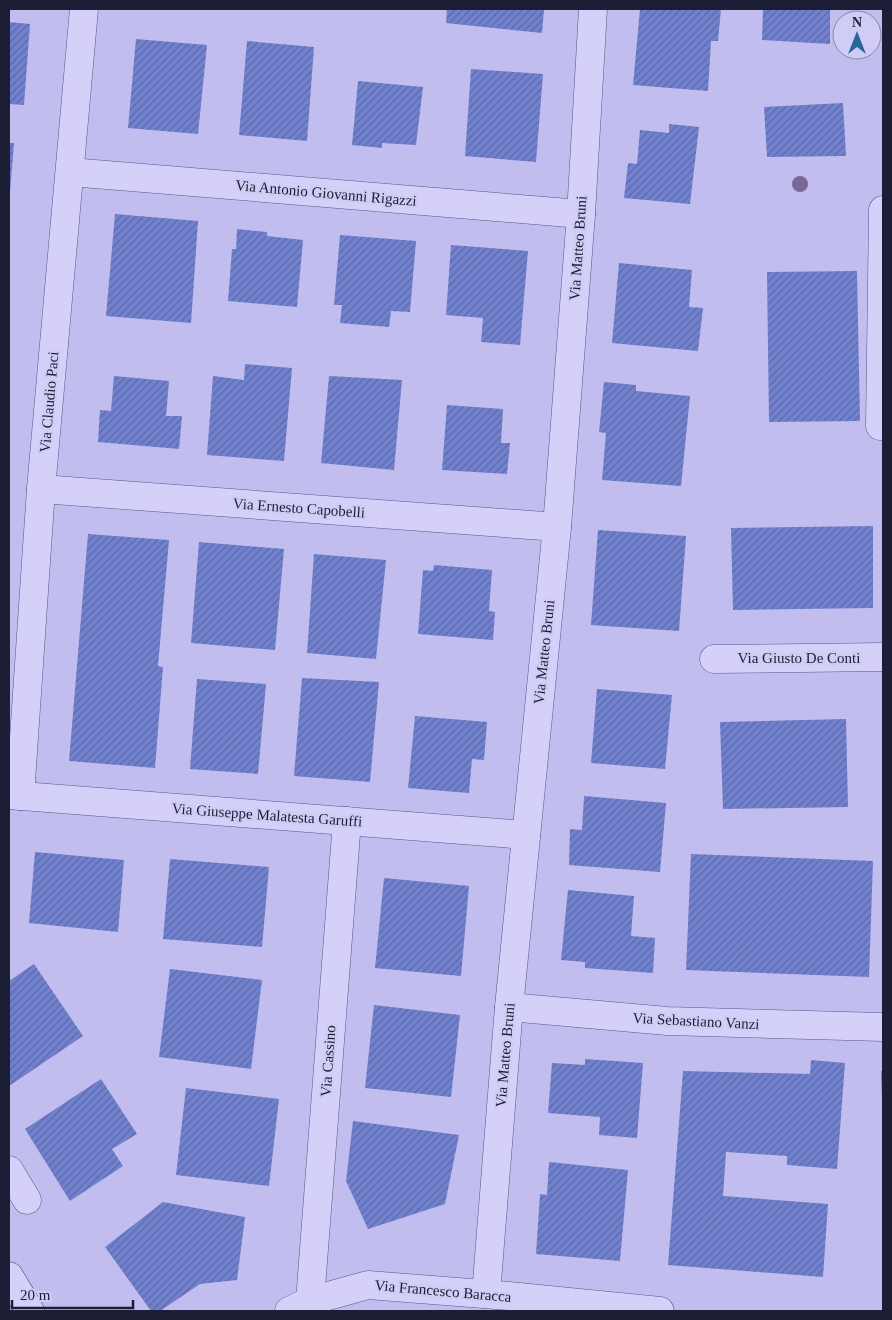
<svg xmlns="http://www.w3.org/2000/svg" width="892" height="1320" viewBox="0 0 892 1320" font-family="Georgia,serif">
<defs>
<pattern id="building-hatch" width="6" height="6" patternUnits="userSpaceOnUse" patternTransform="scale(1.25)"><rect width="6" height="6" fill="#7181ce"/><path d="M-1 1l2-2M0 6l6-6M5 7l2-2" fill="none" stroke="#5c69a8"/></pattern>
</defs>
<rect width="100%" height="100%" fill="#c2bdef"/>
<g fill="url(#building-hatch)">
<polygon points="447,9 544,9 542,33 446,23"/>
<polygon points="640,9 721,9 718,41 711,41 708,91 633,85"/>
<polygon points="763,9 830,9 830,44 762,40"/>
<polygon points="9,22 30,24 24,105 9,104"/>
<polygon points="136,39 207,45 198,134 128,128"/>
<polygon points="247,41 314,47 307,141 239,135"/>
<polygon points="471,69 543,74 536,162 465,156"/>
<polygon points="358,81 423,87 416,145 382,143 382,148 352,145"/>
<polygon points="843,103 846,156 767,157 764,107"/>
<polygon points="669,124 699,127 690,204 624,198 628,163 637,164 640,130 669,133"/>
<polygon points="9,143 14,143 10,192 9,192"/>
<polygon points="115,214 198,221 191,323 106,316"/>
<polygon points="237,229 267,232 267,236 303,240 297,307 228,301 232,249 236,249"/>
<polygon points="340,235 416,241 410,312 391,311 389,327 340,323 342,305 334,305"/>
<polygon points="451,245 528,251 520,345 481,342 483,318 446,315"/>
<polygon points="619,263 692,270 689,307 703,308 698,351 612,343"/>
<polygon points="857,271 860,421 769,422 767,272"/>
<polygon points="245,364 292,368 284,461 207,455 213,376 244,380"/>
<polygon points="114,376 169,381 166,416 182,416 179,449 98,442 100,410 111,411"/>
<polygon points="329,376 402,380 394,470 321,463"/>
<polygon points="604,382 636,385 636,391 690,396 681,486 602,480 606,433 599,432"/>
<polygon points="447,405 503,409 501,443 510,443 507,474 442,470"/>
<polygon points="873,526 873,608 733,610 731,528"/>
<polygon points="598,530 686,536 679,631 591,625"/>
<polygon points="88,534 169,540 158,666 163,667 155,768 69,761"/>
<polygon points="199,542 284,549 275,650 191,643"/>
<polygon points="314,554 386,560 376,659 307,653"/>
<polygon points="434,565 492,570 489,611 495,612 493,640 418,634 423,570 433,571"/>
<polygon points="302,678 379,682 370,782 294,776"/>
<polygon points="197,679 266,684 258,774 190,769"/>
<polygon points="597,689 672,695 665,769 591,763"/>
<polygon points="415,716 487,722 484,760 472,759 469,793 408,788"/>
<polygon points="846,719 848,807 723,809 720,722"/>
<polygon points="584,796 666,803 660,872 569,865 570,829 582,830"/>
<polygon points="35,852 124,860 118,932 29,923"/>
<polygon points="691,854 873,861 869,977 686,970"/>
<polygon points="170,859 269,867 262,947 163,939"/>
<polygon points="384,878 469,886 461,976 375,968"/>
<polygon points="568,890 634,896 631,936 655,938 653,973 585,968 585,962 561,960"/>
<polygon points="34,964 83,1036 9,1086 9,981"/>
<polygon points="170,969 262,980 251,1069 159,1057"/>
<polygon points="374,1005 460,1015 451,1097 365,1088"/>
<polygon points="585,1059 643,1063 637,1138 599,1135 600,1117 548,1113 552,1063 585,1065"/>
<polygon points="811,1060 845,1063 837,1169 787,1165 787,1156 726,1152 723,1196 828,1204 823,1277 668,1265 683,1071 810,1074"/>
<polygon points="881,1071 883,1071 883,1103 882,1103"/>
<polygon points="101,1079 137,1134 112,1149 123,1166 70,1201 25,1129"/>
<polygon points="186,1088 279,1099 269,1186 176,1175"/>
<polygon points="353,1121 459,1135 445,1204 368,1229 346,1181"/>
<polygon points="549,1162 628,1170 620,1261 536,1254 540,1194 547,1195"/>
<polygon points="163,1202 245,1217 237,1280 200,1284 160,1311 151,1311 105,1247"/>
</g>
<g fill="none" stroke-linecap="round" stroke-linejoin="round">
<defs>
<g id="minor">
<polyline points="70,172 581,214"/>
<polyline points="880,426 883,210"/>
<polyline points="41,489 557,527"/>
<polyline points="714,659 883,657"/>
<polyline points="9,795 526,835"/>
<polyline points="20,796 41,489 84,9"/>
<polyline points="509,1007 667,1021 883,1027"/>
<polyline points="9,1170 27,1200"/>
<polyline points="486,1294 509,1007 557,527 581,214 593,9"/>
<polyline points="310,1301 347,821"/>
<polyline points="289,1311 310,1301 368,1285 509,1296 660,1311"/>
</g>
<polyline id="secondary" points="9,1276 30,1311"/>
</defs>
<use href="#minor" stroke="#565887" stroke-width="29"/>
<use href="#secondary" stroke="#393d68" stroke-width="29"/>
<use href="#minor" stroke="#d4d0fa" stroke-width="28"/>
<use href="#secondary" stroke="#d4d0fa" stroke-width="28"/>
</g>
<circle fill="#7c6799" cx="800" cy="184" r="8"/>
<g text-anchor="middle" stroke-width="5" stroke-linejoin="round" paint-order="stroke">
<g font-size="15" fill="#1b1e35" stroke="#d1ccf6">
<text transform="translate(326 193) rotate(5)" y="5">Via Antonio Giovanni Rigazzi</text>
<text transform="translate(578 248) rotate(-86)" y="5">Via Matteo Bruni</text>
<text transform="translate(49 402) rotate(-85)" y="5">Via Claudio Paci</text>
<text transform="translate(299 508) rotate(4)" y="5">Via Ernesto Capobelli</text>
<text transform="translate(544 652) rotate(-84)" y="5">Via Matteo Bruni</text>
<text x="799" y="663">Via Giusto De Conti</text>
<text transform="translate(267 815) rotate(4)" y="5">Via Giuseppe Malatesta Garuffi</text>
<text transform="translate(696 1021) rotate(3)" y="5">Via Sebastiano Vanzi</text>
<text transform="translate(505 1055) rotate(-85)" y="5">Via Matteo Bruni</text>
<text transform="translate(328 1061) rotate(-86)" y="5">Via Cassino</text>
<text transform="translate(443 1291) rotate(5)" y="5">Via Francesco Baracca</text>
</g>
</g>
<rect width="892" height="1320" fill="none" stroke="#1b1e35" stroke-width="20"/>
<g transform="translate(857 35)"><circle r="24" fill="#d1ccf6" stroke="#8886a9"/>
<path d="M0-4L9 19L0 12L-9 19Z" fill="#246997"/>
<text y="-8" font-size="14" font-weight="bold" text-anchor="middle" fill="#1b1e35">N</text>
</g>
<path d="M12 1300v8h121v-8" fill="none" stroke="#1b1e35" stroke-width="2.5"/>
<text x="20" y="1300" font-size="15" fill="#1b1e35" stroke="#d1ccf6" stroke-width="4" paint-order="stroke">20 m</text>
</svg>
